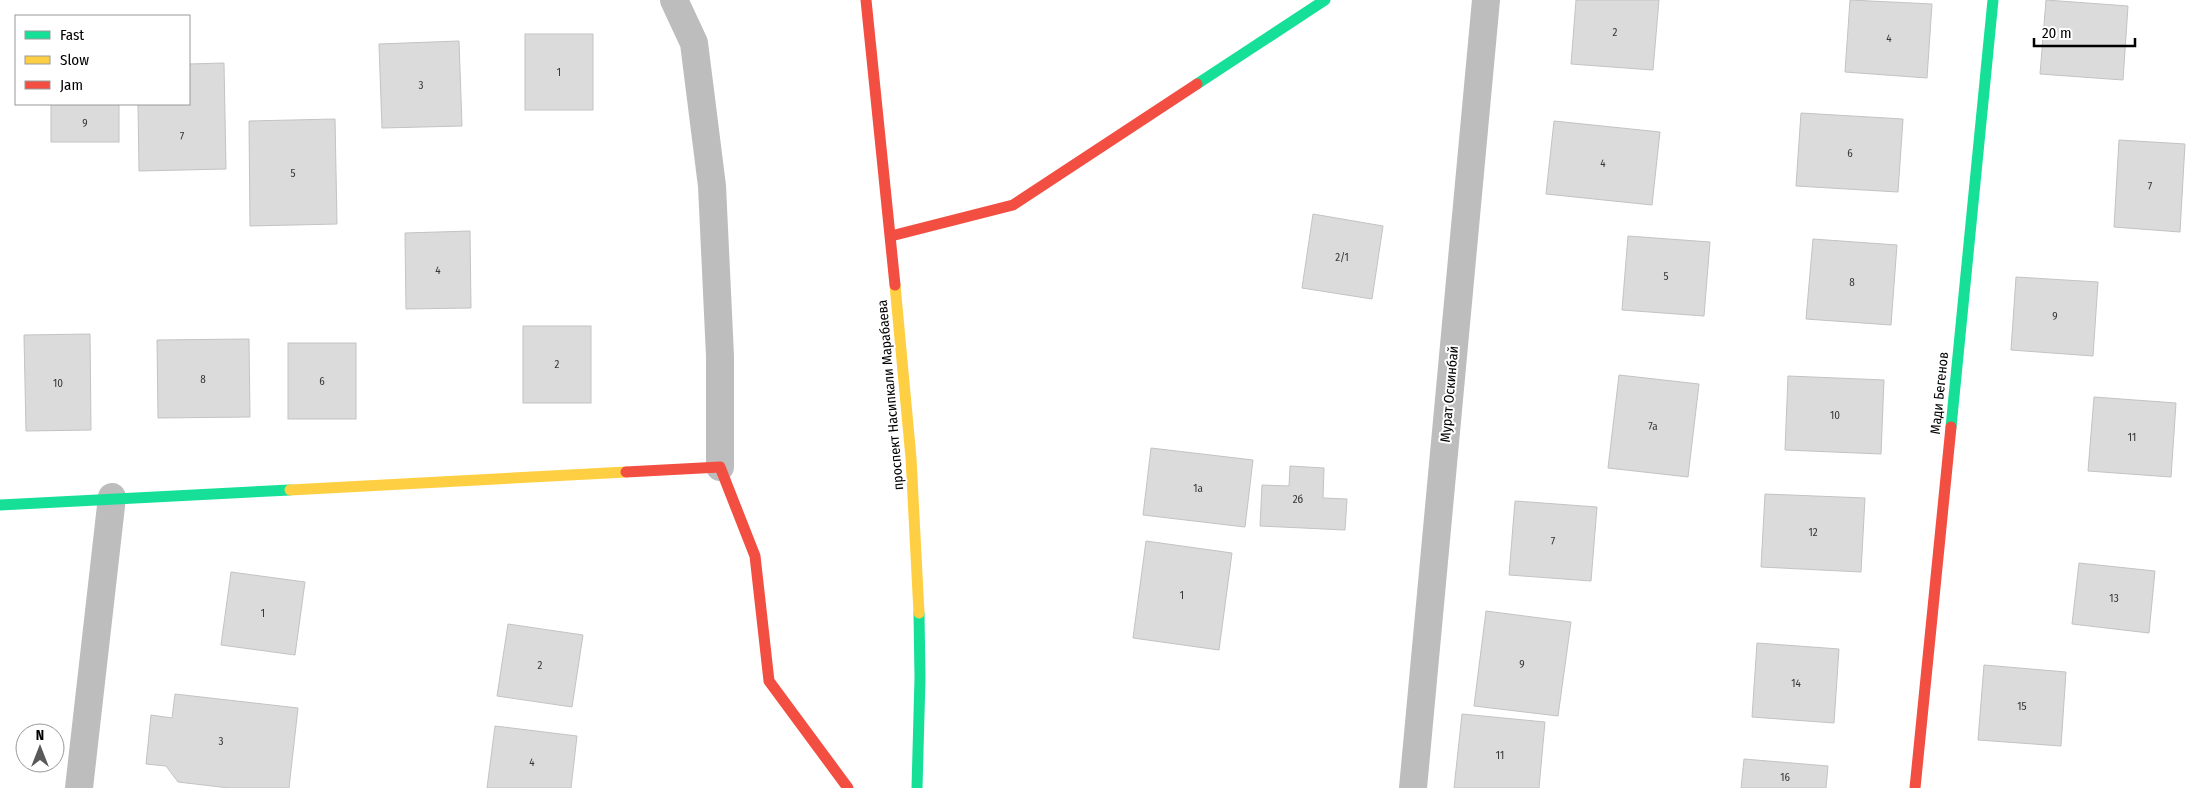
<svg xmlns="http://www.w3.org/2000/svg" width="2209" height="788" viewBox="0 0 2209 788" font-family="'Fira Sans Condensed',sans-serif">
<rect width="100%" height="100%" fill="#fff"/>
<g fill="#dbdbdb" stroke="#c3c3c3">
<polygon points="1576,0 1659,0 1653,70 1571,64"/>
<polygon points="1850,0 1932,4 1927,78 1845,72"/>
<polygon points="2046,0 2128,6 2123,80 2040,74"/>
<rect x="525" y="34" width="68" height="76"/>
<polygon points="459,41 462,126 382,128 379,44"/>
<polygon points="224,63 226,169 139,171 138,104 189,104 189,64"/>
<rect x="51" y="104" width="68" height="38"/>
<polygon points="1801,113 1903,119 1898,192 1796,186"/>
<polygon points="335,119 337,224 250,226 249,121"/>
<polygon points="1554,121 1660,132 1652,205 1546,194"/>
<polygon points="2119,140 2185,144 2180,232 2114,227"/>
<polygon points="1313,214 1383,226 1372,299 1302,288"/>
<polygon points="470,231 471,308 406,309 405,233"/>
<polygon points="1628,236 1710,242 1704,316 1622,310"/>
<polygon points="1813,239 1897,245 1891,325 1806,319"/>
<polygon points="2016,277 2098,282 2093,356 2011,350"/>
<rect x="523" y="326" width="68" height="77"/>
<polygon points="90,334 91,430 26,431 24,335"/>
<polygon points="249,339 250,417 158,418 157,340"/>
<rect x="288" y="343" width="68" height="76"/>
<polygon points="1619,375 1699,384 1688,477 1608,468"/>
<polygon points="1788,376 1884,380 1881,454 1785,450"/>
<polygon points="2094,397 2176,403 2171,477 2088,471"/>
<polygon points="1151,448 1253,460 1245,527 1143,515"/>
<polygon points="1290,466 1324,468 1323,498 1347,499 1345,530 1260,526 1262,485 1289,486"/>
<polygon points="1765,494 1865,498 1861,572 1761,567"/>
<polygon points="1515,501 1597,507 1591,581 1509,575"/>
<polygon points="1146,541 1232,553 1219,650 1133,638"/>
<polygon points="2079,563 2155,571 2149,633 2072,624"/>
<polygon points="231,572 305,582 295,655 221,645"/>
<polygon points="1486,611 1571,622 1558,716 1474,706"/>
<polygon points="508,624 583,635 572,707 497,696"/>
<polygon points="1757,643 1839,649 1834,723 1752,717"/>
<polygon points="1984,665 2066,672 2061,746 1978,740"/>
<polygon points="175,694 298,708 289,788 229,788 178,782 166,766 146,764 151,715 172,718"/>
<polygon points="1462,714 1545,722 1539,788 1454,788"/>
<polygon points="495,726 577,736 571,788 487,788"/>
<polygon points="1744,759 1828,766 1826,788 1741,788"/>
</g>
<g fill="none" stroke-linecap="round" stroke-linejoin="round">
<g stroke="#bdbdbd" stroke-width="28">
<polyline points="674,0 694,43 712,186 720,356 720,467"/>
<polyline points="79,788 112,497"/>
<polyline points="1413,788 1486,0"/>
</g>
<g stroke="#16e098" stroke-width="11">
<polyline points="1197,84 1325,0"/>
<polyline points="1951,427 1993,0"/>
<polyline points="0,505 290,490"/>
<polyline points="917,788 920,678 919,613"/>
</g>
<g stroke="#ffcf43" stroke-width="11">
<polyline points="895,285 911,458 919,613"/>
<polyline points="290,490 626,472"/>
</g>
<g stroke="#f24e42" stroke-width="11">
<polyline points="866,0 895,285"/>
<polyline points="891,236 1013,205 1197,84"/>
<polyline points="626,472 720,467 755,556 769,681 848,788"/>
<polyline points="1915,788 1951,427"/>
</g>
</g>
<g text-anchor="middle" stroke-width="4" stroke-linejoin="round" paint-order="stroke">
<g font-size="11" fill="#373737">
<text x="1615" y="36">2</text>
<text x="1889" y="42">4</text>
<text x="559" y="76">1</text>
<text x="421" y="89">3</text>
<text x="85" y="127">9</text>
<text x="182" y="140">7</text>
<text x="1850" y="157">6</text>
<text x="1603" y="167">4</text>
<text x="293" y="177">5</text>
<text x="2150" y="190">7</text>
<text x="1342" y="261">2/1</text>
<text x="438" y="274">4</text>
<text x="1666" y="280">5</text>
<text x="1852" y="286">8</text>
<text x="2055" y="320">9</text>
<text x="557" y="368">2</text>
<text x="203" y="383">8</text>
<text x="322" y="385">6</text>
<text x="58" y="387">10</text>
<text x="1835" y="419">10</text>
<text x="1653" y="430">7а</text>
<text x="2132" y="441">11</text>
<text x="1198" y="492">1а</text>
<text x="1298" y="503">2б</text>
<text x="1813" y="536">12</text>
<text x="1553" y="545">7</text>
<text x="1182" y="599">1</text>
<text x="2114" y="602">13</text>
<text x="263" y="617">1</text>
<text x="1522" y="668">9</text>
<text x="540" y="669">2</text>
<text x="1796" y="687">14</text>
<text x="2022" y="710">15</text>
<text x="221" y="745">3</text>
<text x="1500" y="759">11</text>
<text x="532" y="766">4</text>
<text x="1785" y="781">16</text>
</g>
<g font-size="14" fill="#000" stroke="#fff">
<text transform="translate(1939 393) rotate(-84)" y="5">Мади Бегенов</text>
<text transform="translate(1449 394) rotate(-85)" y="5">Мурат Оскинбай</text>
<text transform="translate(890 395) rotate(-95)" y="5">проспект Насипкали Марабаева</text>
</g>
</g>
<rect x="15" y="15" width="175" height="90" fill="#ffffff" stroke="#999999"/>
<rect x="25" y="31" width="25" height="8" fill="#16e098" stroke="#999999"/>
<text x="60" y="40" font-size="15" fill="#000000">Fast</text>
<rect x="25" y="56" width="25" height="8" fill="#ffcf43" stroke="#999999"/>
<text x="60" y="65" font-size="15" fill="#000000">Slow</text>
<rect x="25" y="81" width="25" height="8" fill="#f24e42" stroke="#999999"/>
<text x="60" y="90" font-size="15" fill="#000000">Jam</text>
<g transform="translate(40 748)"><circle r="24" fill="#ffffff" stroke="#999999"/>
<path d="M0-4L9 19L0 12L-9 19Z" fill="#595959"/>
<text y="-8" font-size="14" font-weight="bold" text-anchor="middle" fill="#000000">N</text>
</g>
<path d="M2034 38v8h101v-8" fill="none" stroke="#000000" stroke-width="2.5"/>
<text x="2042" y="38" font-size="15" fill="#000000" stroke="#ffffff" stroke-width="4" paint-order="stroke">20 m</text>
</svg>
